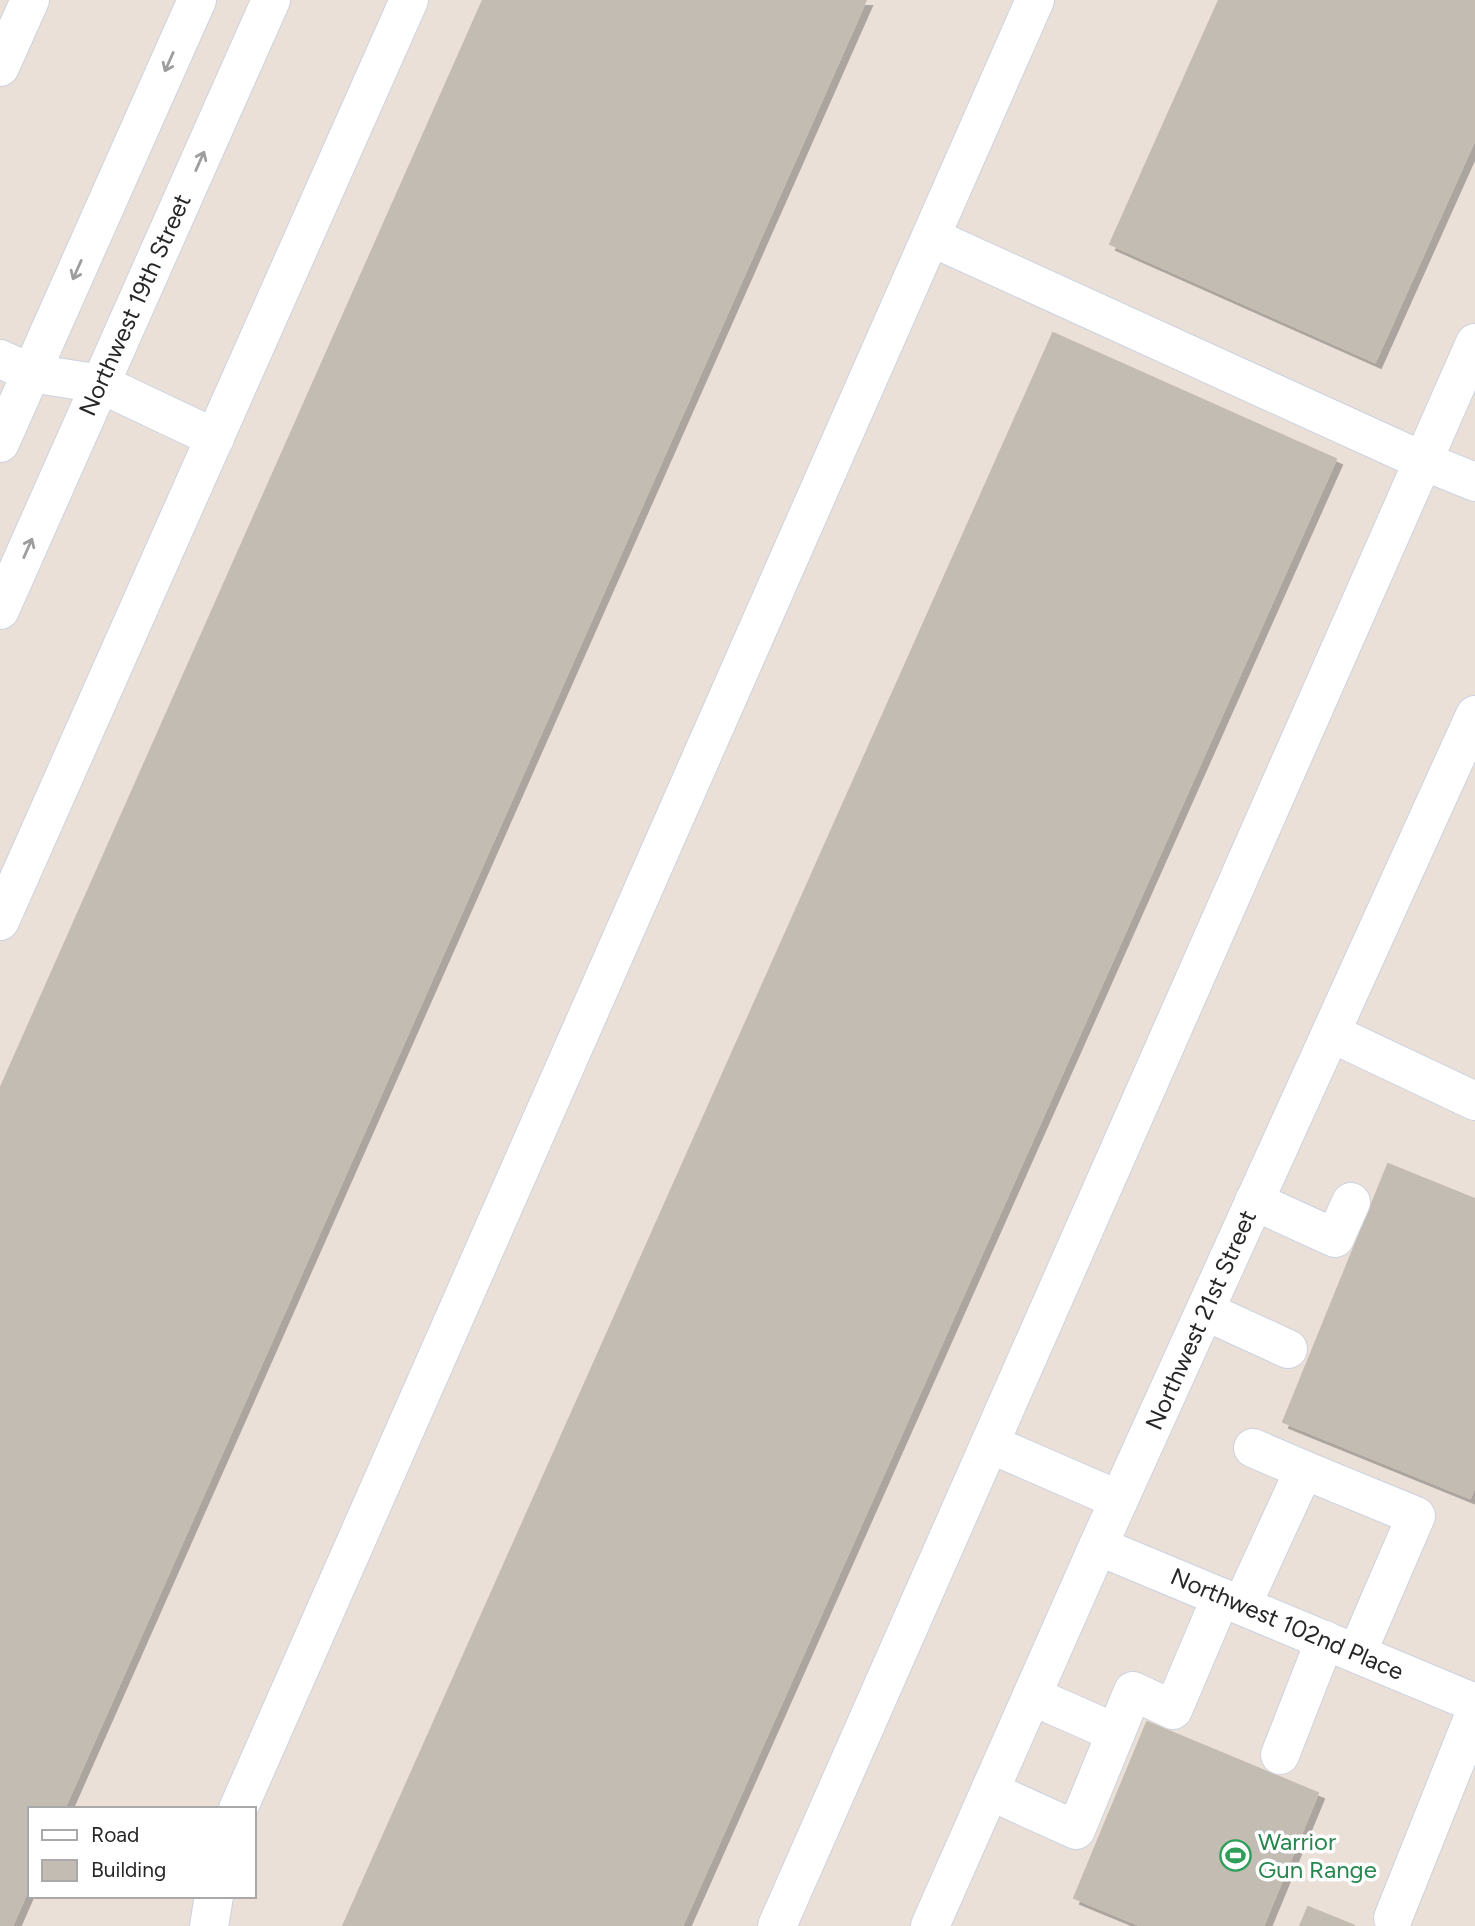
<svg xmlns="http://www.w3.org/2000/svg" width="1475" height="1926" viewBox="0 0 1475 1926" font-family="Figtree,sans-serif">
<defs>
<filter id="shadow"><feDropShadow dx="6" dy="6" stdDeviation="0" flood-color="#0004"/></filter>
</defs>
<rect width="100%" height="100%" fill="#eae0d7"/>
<g fill="#c2bcb3" stroke="#c5bcb1" stroke-width="2" filter="url(#shadow)">
<polygon points="483,0 866,0 64,1809 30,1809 30,1885 12,1926 0,1926 0,1089"/>
<polygon points="1219,0 1475,0 1475,139 1375,362 1110,244"/>
<polygon points="1053,333 1336,459 682,1926 343,1926"/>
<polygon points="1388,1164 1475,1199 1475,1486 1470,1498 1283,1422"/>
<polygon points="1147,1722 1318,1793 1263,1926 1142,1926 1074,1898"/>
<polygon points="1308,1907 1355,1926 1300,1926"/>
</g>
<g fill="none" stroke-linecap="round" stroke-linejoin="round">
<defs>
<g id="minor">
<polyline points="0,67 30,0"/>
<polyline points="931,237 1423,461 1475,343"/>
<polyline points="0,359 31,373 101,384 215,438"/>
<polyline points="0,443 197,0"/>
<polyline points="0,610 271,0"/>
<polyline points="0,921 409,0"/>
<polyline points="1331,1033 1475,1101"/>
<polyline points="1254,1201 1335,1238 1351,1202"/>
<polyline points="1205,1311 1288,1349"/>
<polyline points="990,1444 1119,1500"/>
<polyline points="1304,1470 1416,1516 1357,1653"/>
<polyline points="1098,1546 1475,1703"/>
<polyline points="1242,1605 1304,1470 1253,1448"/>
<polyline points="1032,1696 1116,1733"/>
<polyline points="1280,1755 1325,1640"/>
<polyline points="990,1791 1076,1830 1133,1691 1173,1710 1221,1597"/>
<polyline points="238,1809 1035,0"/>
<polyline points="1393,1918 1475,1713"/>
<polyline points="209,1926 214,1896"/>
<polyline points="777,1926 1423,461 1475,482"/>
<polyline points="930,1926 1098,1546 1475,715"/>
</g>
</defs>
<use href="#minor" stroke="#ccd2e1" stroke-width="40"/>
<use href="#minor" stroke="#fff" stroke-width="38"/>
</g>
<defs><path id="oneway-shaft" d="M-6 0H5M1.5-3L5.5 0L1.5 3" fill="none" stroke-width="1.6" stroke-linecap="round" stroke-linejoin="round" transform="scale(1.75)"/></defs>
<g stroke="#9e9e9e">
<use href="#oneway-shaft" transform="translate(169 62) rotate(114)"/>
<use href="#oneway-shaft" transform="translate(200 161) rotate(-66)"/>
<use href="#oneway-shaft" transform="translate(77 270) rotate(114)"/>
<use href="#oneway-shaft" transform="translate(28 548) rotate(-66)"/>
</g>
<defs>
<symbol id="stadium-ring" viewBox="-11 -11 22 22"><circle r="9.5" fill="#fff" stroke="#2e9e5b" stroke-width="1.5"/><path d="M0-5a6.5 5 0 1 0 0 10a6.5 5 0 1 0 0-10ZM-3.5-1.8h7v3.6h-7Z" fill="#2e9e5b"/></symbol>
</defs>
<g fill-rule="evenodd">
<use href="#stadium-ring" x="1218" y="1838" width="35" height="35"/>
</g>
<g text-anchor="middle" stroke-width="7" stroke-linejoin="round" paint-order="stroke">
<g font-size="24" fill="#272727" stroke="#fff">
<text transform="translate(135 305) rotate(-66)" y="8">Northwest 19th Street</text>
<text transform="translate(1201 1320) rotate(-66)" y="8">Northwest 21st Street</text>
<text transform="translate(1287 1624) rotate(23)" y="8">Northwest 102nd Place</text>
</g>
<g font-size="24" fill="#27864d" stroke="#fff" text-anchor="start">
<text x="1258" y="1850">Warrior<tspan x="1258" dy="28">Gun Range</tspan></text>
</g>
</g>
<rect x="28" y="1807" width="228" height="91" fill="#ffffff" stroke="#a9a9a9" stroke-width="2"/>
<rect x="42" y="1830" width="35" height="10" fill="#ffffff" stroke="#a9a9a9" stroke-width="2"/>
<text x="91" y="1842" font-size="21" fill="#272727">Road</text>
<rect x="42" y="1860" width="35" height="21" fill="#c2bcb3" stroke="#a9a9a9" stroke-width="2"/>
<text x="91" y="1877" font-size="21" fill="#272727">Building</text>
</svg>
